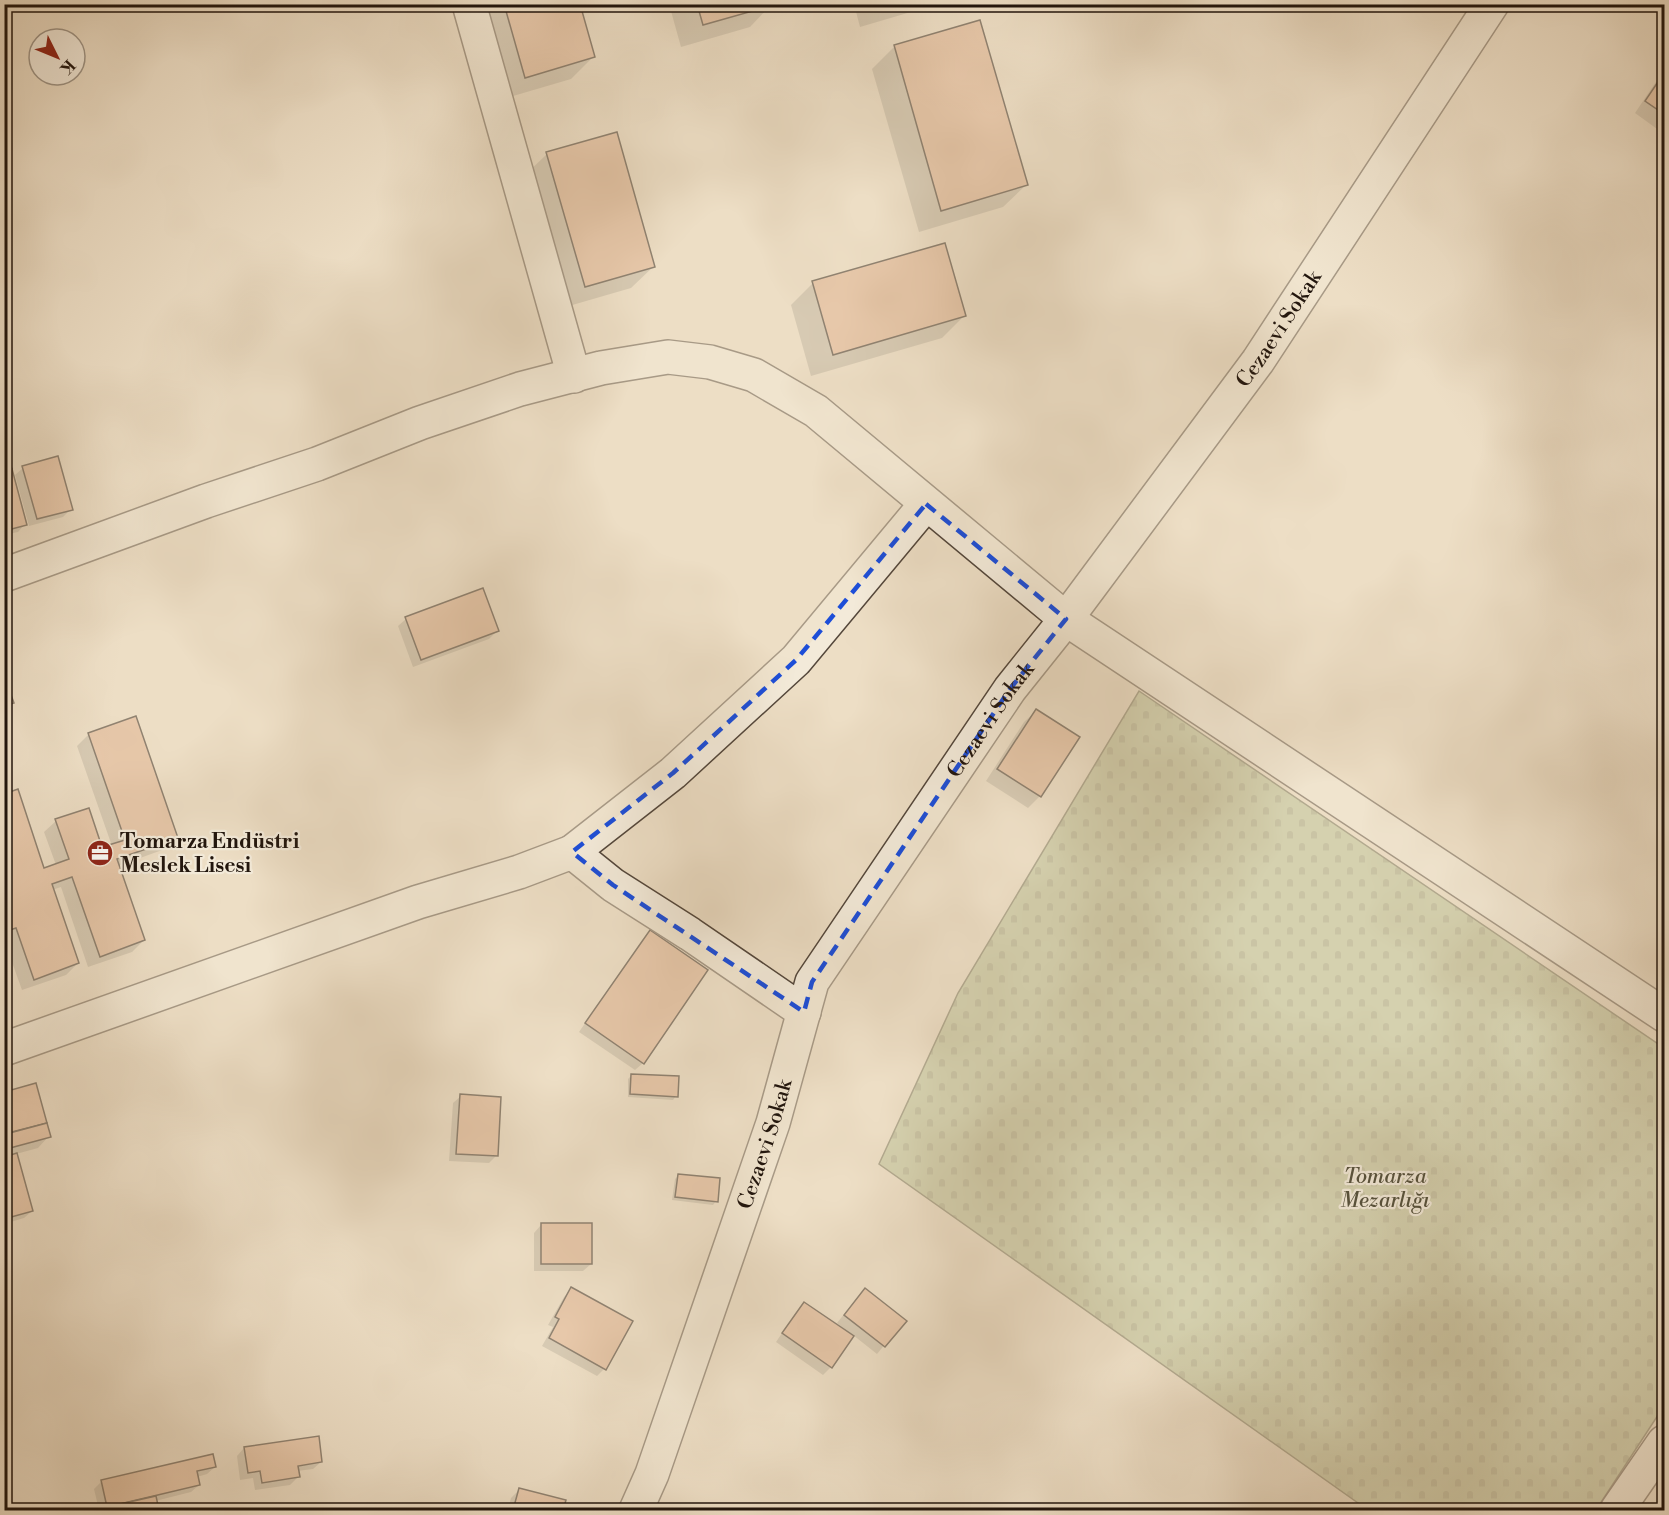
<svg xmlns="http://www.w3.org/2000/svg" width="1669" height="1515" viewBox="0 0 1669 1515" font-family="'Libre Bodoni',serif">
<defs>
<pattern id="cemetery-stones" width="16" height="16" patternUnits="userSpaceOnUse" patternTransform="scale(1.5)"><rect width="16" height="16" fill="#b9c194"/><path d="M2 7V4a2 2 0 0 1 4 0v3zM10 15v-3a2 2 0 0 1 4 0v3z" fill="#9fa57e"/></pattern>
</defs>
<rect width="100%" height="100%" fill="#eddec5"/>
<filter id="stains"><feTurbulence type="fractalNoise" baseFrequency=".00333" numOctaves="4"/><feColorMatrix values="0 0 0 0 .2 0 0 0 0 .09 0 0 0 0 .02 0 0 0 .5 -.17"/></filter>
<radialGradient id="worn" r=".72"><stop offset=".6" stop-color="#630" stop-opacity="0"/><stop offset="1" stop-color="#630" stop-opacity=".3"/></radialGradient>
<polygon fill="url(#cemetery-stones)" stroke="#6d6b50" stroke-width="1.5" points="1139,691 1664,1048 1664,1406 1596,1510 1368,1510 879,1164 958,993"/>
<g fill="#0003">
<polygon points="476,4 579,4 594,56 571,79 503,99"/>
<polygon points="669,4 772,4 750,27 681,47"/>
<polygon points="854,4 938,4 860,27"/>
<polygon points="894,47 1026,185 1003,207 919,232 872,69"/>
<polygon points="1664,70 1664,134 1635,113"/>
<polygon points="547,154 654,266 631,288 562,308 524,176"/>
<polygon points="813,283 964,316 942,338 811,376 791,305"/>
<polygon points="4,448 25,524 18,532 4,535"/>
<polygon points="23,468 71,509 63,517 29,526 15,475"/>
<polygon points="406,619 497,631 489,639 413,667 398,626"/>
<polygon points="1036,711 1077,737 1040,796 1028,808 986,781 1024,722"/>
<polygon points="89,734 176,838 165,849 118,866 144,940 132,952 88,967 61,887 52,890 78,963 66,975 22,990 4,940 4,795 43,870 56,865 44,832 56,821 101,849 112,846 77,746"/>
<polygon points="650,932 643,1063 635,1070 579,1032 642,940"/>
<polygon points="632,1075 676,1096 673,1100 628,1097 628,1079"/>
<polygon points="35,1085 49,1136 38,1148 16,1154 32,1211 24,1218 4,1224 4,1094"/>
<polygon points="461,1096 497,1155 489,1163 449,1161 453,1103"/>
<polygon points="679,1175 716,1201 713,1205 672,1200 675,1179"/>
<polygon points="541,1225 591,1264 583,1271 534,1271 534,1233"/>
<polygon points="571,1289 604,1369 597,1376 542,1346 553,1327 548,1325 564,1297"/>
<polygon points="857,1298 904,1321 877,1354 853,1335 831,1367 823,1375 776,1342 797,1311 804,1304 842,1330 843,1328 837,1323"/>
<polygon points="244,1448 321,1462 313,1469 297,1471 298,1477 290,1485 255,1490 253,1478 240,1480 237,1456"/>
<polygon points="215,1467 207,1474 197,1477 199,1485 191,1492 155,1501 157,1510 99,1510 94,1489 102,1481"/>
<polygon points="519,1490 564,1501 562,1510 508,1510 511,1498"/>
</g>
<g fill="#e1ad8b" stroke="#21150d" stroke-width="1.5">
<polygon points="504,4 580,4 595,57 525,78"/>
<polygon points="697,4 774,4 774,5 703,25"/>
<polygon points="980,20 1028,185 941,211 894,45"/>
<polygon points="1664,73 1664,114 1645,101"/>
<polygon points="617,132 655,267 585,287 546,152"/>
<polygon points="945,243 966,316 833,355 812,281"/>
<polygon points="4,442 12,469 4,471"/>
<polygon points="58,456 73,510 37,519 22,466"/>
<polygon points="12,469 27,525 4,531 4,471"/>
<polygon points="483,588 499,631 421,660 405,617"/>
<polygon points="7,684 14,703 4,706 4,685"/>
<polygon points="1036,709 1080,737 1041,797 997,769"/>
<polygon points="136,716 178,838 117,859 145,940 100,957 72,877 52,884 79,963 34,980 16,928 4,932 4,794 18,789 44,868 69,859 55,819 89,808 102,847 125,840 88,733"/>
<polygon points="650,930 708,970 644,1064 585,1023"/>
<polygon points="631,1074 679,1076 678,1097 630,1094"/>
<polygon points="36,1083 47,1123 4,1134 4,1092"/>
<polygon points="460,1094 501,1097 498,1156 456,1154"/>
<polygon points="47,1123 51,1137 10,1148 6,1134"/>
<polygon points="17,1153 33,1211 4,1219 4,1157"/>
<polygon points="678,1174 720,1178 718,1202 675,1197"/>
<rect x="541" y="1223" width="51" height="41"/>
<polygon points="571,1287 633,1321 606,1370 549,1338 559,1319 555,1317"/>
<polygon points="865,1288 907,1321 885,1347 844,1315"/>
<polygon points="804,1302 854,1336 832,1368 782,1333"/>
<polygon points="319,1436 322,1462 298,1466 300,1477 262,1483 260,1471 248,1473 244,1447"/>
<polygon points="213,1454 216,1467 197,1471 200,1485 107,1507 101,1480"/>
<polygon points="519,1488 566,1500 563,1510 513,1510"/>
<polygon points="156,1496 159,1510 108,1510 107,1507"/>
</g>
<g fill="none" stroke-linecap="round" stroke-linejoin="round">
<defs>
<g id="minor">
<polyline points="469,4 574,376"/>
<polyline points="4,575 206,501 317,464 420,423 520,389 601,368 668,357 710,362 754,375 816,411 1066,619 1664,1015"/>
<polyline points="572,852 673,773 796,660 926,504"/>
<polyline points="4,1049 418,902 519,872 572,852 613,885 690,934 804,1012"/>
<path id="s1" d="M636 1510 652 1474 773 1123 812 982 1010 689 1066 619 1258 361 1492 4"/>
<polyline points="1617,1510 1664,1442"/>
</g>
</defs>
<use href="#minor" stroke="#54473b" stroke-width="36"/>
<use href="#minor" stroke="#f3ead9" stroke-width="33"/>
</g>
<path d="M0 0H1669V1515H0ZM926 504 1066 619 1010 689 812 982 804 1012 613 885 572 852 673 773 796 660Z" fill="#eddec5" fill-opacity=".55" fill-rule="evenodd"/>
<path fill="none" stroke="#1d4ed8" stroke-width="4.5" stroke-dasharray="12 8" stroke-linejoin="round" d="M926 504 1066 619 1010 689 812 982 804 1012 613 885 572 852 673 773 796 660Z"/>
<defs>
<symbol id="office-disc" viewBox="-11 -11 22 22"><circle r="9.5" fill="#8f2418" stroke="#f3ead9"/><path d="M-6-3h4V-5.5h4V-3h4V5H-6ZM-1-4.5V-3h2v-1.5ZM-6 0V1H6V0Z" fill="#fff"/></symbol>
</defs>
<g fill-rule="evenodd">
<use href="#office-disc" x="85" y="838" width="30" height="30"/>
</g>
<g text-anchor="middle" stroke-width="4.5" stroke-linejoin="round" paint-order="stroke">
<g font-size="21" fill="#21150d" stroke="#f3ead9">
<text dy="7" stroke="none"><textPath href="#s1" startOffset="1360">Cezaevi Sokak</textPath></text>
<text dy="7" stroke="none"><textPath href="#s1" startOffset="874">Cezaevi Sokak</textPath></text>
<text dy="7" stroke="none"><textPath href="#s1" startOffset="388">Cezaevi Sokak</textPath></text>
</g>
<g font-size="21" font-weight="bold" fill="#21150d" stroke="#f3ead9" text-anchor="start">
<text x="120" y="848">Tomarza Endüstri<tspan x="120" dy="24">Meslek Lisesi</tspan></text>
</g>
<g font-size="21" font-style="italic" fill="#56513c" stroke="#f3ead9">
<text x="1385" y="1183">Tomarza<tspan x="1385" dy="24">Mezarlığı</tspan></text>
</g>
</g>
<rect width="1669" height="1515" fill="none" stroke="#eddec5" stroke-width="24"/>
<rect x="6" y="6" width="1657" height="1503" fill="none" stroke="#21150d" stroke-width="3"/>
<rect x="12" y="12" width="1645" height="1491" fill="none" stroke="#21150d" stroke-width="1.5"/>
<g transform="translate(57 57) rotate(133)"><circle r="28" fill="#f3ead9" stroke="#9f9587" stroke-width="1.5"/>
<path d="M0-4.5L10 22L0 15L-10 22Z" fill="#8f2418"/>
<text y="-9" font-size="16" font-weight="bold" text-anchor="middle" fill="#21150d">K</text>
</g>
<rect width="100%" height="100%" filter="url(#stains)"/>
<rect width="100%" height="100%" fill="url(#worn)"/>
</svg>
